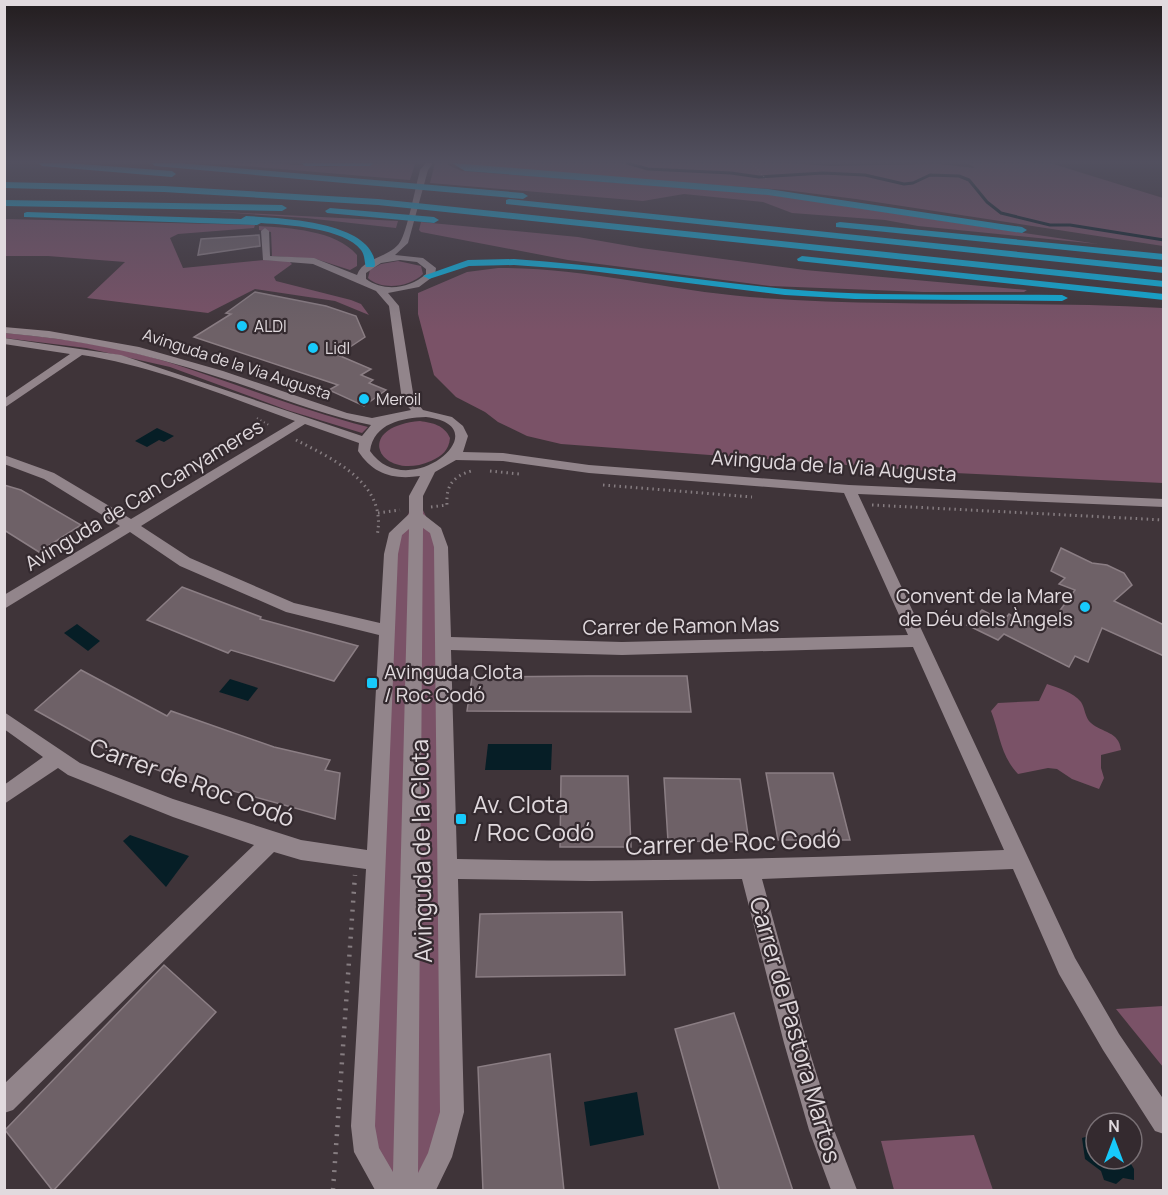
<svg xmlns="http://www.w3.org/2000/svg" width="1168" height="1195" viewBox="0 0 1168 1195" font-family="Manrope,sans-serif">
<rect width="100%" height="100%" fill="#3f3439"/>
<g fill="#7a5267">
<polygon points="208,163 270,163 327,167 382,163 415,164 410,180"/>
<polygon points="435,163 448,163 448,165 462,171 765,194 1098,244 918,226 885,220 792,213 763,202 684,194 643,201 430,183"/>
<polygon points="463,163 789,163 830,166 939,164 975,168 967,163 1050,163 1163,198 1163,246 856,199 785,190 478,168"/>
<polygon points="204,211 398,221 396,228 306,218"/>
<polygon points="5,219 255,225 254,228 178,234 170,238 183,268 264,260 289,261 292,264 274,277 276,281 351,300 361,304 369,315 335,301 255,289 208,313 87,298 125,262 48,256 5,256"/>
<polygon points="421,222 578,237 641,248 805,270 1027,290 1024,292 923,292 770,286 568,260 421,232 419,230"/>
<path d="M259 226C289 228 336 230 357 255V266L350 270 316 259 272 256 271 232 259 230Z"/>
<path d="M398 261 421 266 423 274C410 287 382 291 368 278L370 270 381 264Z"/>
<path d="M498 268C582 267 666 290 750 297 888 308 1026 300 1163 308V483L955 473 561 444 527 436 498 422 485 412 456 397 434 375 418 314V293L467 272Z"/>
<path d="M4 333C61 338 117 346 171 363 237 384 301 410 368 427L362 433 287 410 170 367 86 348 5 338Z"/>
<path d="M420 421C433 423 444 425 450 438 449 450 442 456 431 461 381 483 350 427 420 421Z"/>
<polygon points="416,496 441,547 448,819 439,1157 425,1190 389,1190 363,1126 391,554"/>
<path d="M1047 684C1058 688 1073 692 1081 702 1085 708 1085 718 1091 723 1102 733 1119 731 1121 750L1101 755V768L1104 778 1099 789 1072 779 1057 769 1048 768 1018 774C1000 755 1000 734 991 711L998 703 1039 701Z"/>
<polygon points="1163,1006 1164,1006 1163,1067 1116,1009"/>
<polygon points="974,1135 993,1190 894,1190 881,1141"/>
</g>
<g fill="#061e26">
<polygon points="157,428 174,436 164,442 159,440 147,447 135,441"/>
<polygon points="77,624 100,641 88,651 64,633"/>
<polygon points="230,679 258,688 248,701 219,692"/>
<polygon points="488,744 552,744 551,770 485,770"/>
<polygon points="130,835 189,856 166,887 123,841"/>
<polygon points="637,1092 644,1135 590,1146 584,1102"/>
<polygon points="1089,1136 1096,1138 1096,1159 1112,1159 1115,1162 1119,1159 1131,1164 1134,1169 1134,1180 1123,1178 1116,1184 1104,1180 1101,1171 1085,1159 1082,1138"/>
</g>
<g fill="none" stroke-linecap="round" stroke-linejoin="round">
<polyline stroke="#061e26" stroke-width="3" points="627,163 648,169 731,173 759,177 823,173 865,175 904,184 913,183 930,175 959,176 969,180 987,202 1001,213 1050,225 1070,225 1164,240"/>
</g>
<g fill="#6e6167" stroke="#8b7e84" stroke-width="1.5">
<polygon points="259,235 260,246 198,255 201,239"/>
<polygon points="255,292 326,306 356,316 365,337 338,355 371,369 361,375 373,380 369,383 386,390 364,406 329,390 338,385 194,337 231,314 226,313"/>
<polygon points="4,485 21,490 81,525 39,552 4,530"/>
<polygon points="1061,548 1092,563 1107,565 1124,573 1132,585 1114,601 1164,625 1164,656 1102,628 1088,662 1075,656 1069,667 1004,634 998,640 967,625 982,610 1003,621 1009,614 1024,624 1032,619 1047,628 1075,590 1059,584 1065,578 1051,571"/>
<polygon points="182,587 261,617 260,619 358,646 334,681 231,650 228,653 147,620"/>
<polygon points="81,670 167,716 171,711 274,747 330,760 325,770 340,773 335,819 226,789 222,794 112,753 35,710"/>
<polygon points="589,676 687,676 691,712 467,711 472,677"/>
<polygon points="766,773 833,773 850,840 778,840"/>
<polygon points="561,776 628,776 631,847 560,847"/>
<polygon points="664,778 740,779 749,842 668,841"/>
<polygon points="622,912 625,975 476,977 480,914"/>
<polygon points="164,965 216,1012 53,1191 5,1130"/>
<polygon points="734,1013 793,1191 720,1191 675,1029"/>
<polygon points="550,1054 564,1191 483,1191 478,1067"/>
</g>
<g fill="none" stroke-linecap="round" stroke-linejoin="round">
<polyline stroke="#867d81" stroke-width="1.5" stroke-dasharray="1 2" stroke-linecap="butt" points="751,163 766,179"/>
<polyline stroke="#867d81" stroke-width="2" stroke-dasharray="1 3" stroke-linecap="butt" points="257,418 269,425"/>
<g stroke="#867d81" stroke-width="3" stroke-dasharray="1.5 4" stroke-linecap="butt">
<path d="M296 440C335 460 388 484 377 536"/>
<polyline points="490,471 519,474"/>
<polyline points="603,485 752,497"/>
<polyline points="872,505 1164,520"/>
<path d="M431 507 447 505C446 486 452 477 471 471"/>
<polyline points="378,513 400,510"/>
</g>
<polyline stroke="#867d81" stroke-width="4.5" stroke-dasharray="2 7" stroke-linecap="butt" points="333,1190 355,875"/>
<path fill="#92858b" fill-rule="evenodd" d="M426 163H433L428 170 408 243 395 255 423 258 436 268 435 275 419 287 388 293 399 306 414 399 423 410 452 417 463 426 468 436 463 452 503 453 589 465 849 485 1164 499V507L858 494 1075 958 1119 1034 1164 1100V1134L1155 1131 1103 1050 1059 974 1013 869 762 879 807 1043 834 1130 857 1190H831L809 1130 784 1043 742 879 591 881 458 879 464 1112 452 1157 436 1190H375L354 1152 351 1126 366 869 301 860 274 852 13 1110 4 1113V1084L254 845 173 817 68 775 58 768 4 804V785L43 757 4 729V712L80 763 173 799 301 840 367 850 379 635 286 612 180 566 130 532 4 609V595L120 526 44 479 4 464V455L54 473 131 519 295 421C225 396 155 366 82 355L4 408V399L70 354 4 344V338L121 355 362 436 371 425C318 414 267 392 215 376 145 353 77 339 4 333V327L49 331 139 347 223 371 347 413 372 418 411 410 402 400 389 306 376 291 313 264 263 260 261 231 265 228 269 231 270 256 314 258 357 275C363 257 390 258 400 242 407 232 416 185 420 170ZM400 260 417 262 426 269V274C409 289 384 292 366 279V273L381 263ZM426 417C503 426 408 506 370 451 374 423 402 418 426 417ZM305 424 359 443 358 451C373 474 393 480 420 476L409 496V514L389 533 384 554 380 623 294 603 190 558 141 526ZM456 460 503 461 589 473 844 493 908 635 622 642 451 637 448 547 441 528 423 514V496L435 472ZM423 528 430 533 434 547 440 1112 428 1153 418 1173ZM409 529 393 1172 379 1148 375 1126 398 554 402 535ZM913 647 1004 850C821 858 640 863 457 859L451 650 622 655Z"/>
<g fill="#0bb2de" fill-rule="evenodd">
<polygon points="38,163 67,163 172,171 176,174 172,177 42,166"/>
<polygon points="151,163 179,163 523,193 528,196 523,199 155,166"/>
<polygon points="301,163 374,163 370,166 305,166"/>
<polygon points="452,163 768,189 1022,227 1027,230 1022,233 768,195 465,171"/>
<polygon points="4,182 164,186 378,199 1164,281 1164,287 378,205 164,192 4,188"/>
<polygon points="509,199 1164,267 1164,273 506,204 506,200"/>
<polygon points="4,200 282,205 287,208 282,211 4,206"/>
<polygon points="330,208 434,217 439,220 434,223 327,213 325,211"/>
<path d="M27 212 241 219 246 216C279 218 374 221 375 265L374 267H366C364 261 365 255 361 250 344 228 288 225 261 223L257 225 24 217V213Z"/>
<polygon points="840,222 1164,254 1164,260 836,227 836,223"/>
<polygon points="802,256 1164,294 1164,300 798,261 797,259"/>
<path d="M514 259C605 265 694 280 785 289 877 297 970 294 1062 295L1068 298 1062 301 855 299 785 295 583 270 514 265 469 266 429 279 423 276 468 260Z"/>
</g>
</g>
<linearGradient id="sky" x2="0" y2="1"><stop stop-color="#231d1f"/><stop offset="0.49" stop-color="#52505f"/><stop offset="1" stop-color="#52505f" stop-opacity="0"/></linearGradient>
<rect width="1168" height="330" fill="url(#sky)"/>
<g fill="#17cafb" stroke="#342a2f" stroke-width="2">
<circle cx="242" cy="326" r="6"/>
<circle cx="313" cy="348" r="6"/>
<circle cx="364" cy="399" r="6"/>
<circle cx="1085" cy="607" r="6"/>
<rect x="366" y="677" width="12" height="12" rx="3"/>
<rect x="455" y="813" width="12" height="12" rx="3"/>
</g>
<g text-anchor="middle" stroke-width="4.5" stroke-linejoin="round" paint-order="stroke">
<g font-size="16" fill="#e1dade" stroke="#342a2f" text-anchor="start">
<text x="254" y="332">ALDI</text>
<text x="325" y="354">Lidl</text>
<text x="376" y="405">Meroil</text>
</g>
<g font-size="16" fill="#e1dade" stroke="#342a2f">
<text transform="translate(237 364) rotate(18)" y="6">Avinguda de la Via Augusta</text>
</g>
<g font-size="20" fill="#e1dade" stroke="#342a2f">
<text transform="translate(834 466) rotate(4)" y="7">Avinguda de la Via Augusta</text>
<text transform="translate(144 495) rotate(-31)" y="7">Avinguda de Can Canyameres</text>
<text transform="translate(681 626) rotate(-1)" y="7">Carrer de Ramon Mas</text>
</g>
<g font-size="20" fill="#e1dade" stroke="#342a2f" text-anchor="end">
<text x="1073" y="603">Convent de la Mare<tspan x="1073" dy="23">de Déu dels Àngels</tspan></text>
<text x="384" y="679" text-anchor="start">Avinguda Clota<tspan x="384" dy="23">/ Roc Codó</tspan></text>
</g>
<g font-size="24" fill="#e1dade" stroke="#342a2f">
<text transform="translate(192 783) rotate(20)" y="8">Carrer de Roc Codó</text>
<text transform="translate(733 843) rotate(-2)" y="8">Carrer de Roc Codó</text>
<text transform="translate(422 851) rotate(-91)" y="8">Avinguda de la Clota</text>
<text transform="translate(795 1030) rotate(74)" y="8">Carrer de Pastora Martos</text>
</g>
<g font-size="24" fill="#e1dade" stroke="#342a2f" text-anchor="start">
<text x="473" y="813">Av. Clota<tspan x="473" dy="28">/ Roc Codó</tspan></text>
</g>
</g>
<rect width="1168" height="1195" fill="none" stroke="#e1dade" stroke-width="12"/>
<g transform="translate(1114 1141)"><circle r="28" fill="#342a2f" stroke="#797075" stroke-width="1.5"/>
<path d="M0-4.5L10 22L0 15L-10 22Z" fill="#17cafb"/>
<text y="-9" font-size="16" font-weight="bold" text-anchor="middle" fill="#e1dade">N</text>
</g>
</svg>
